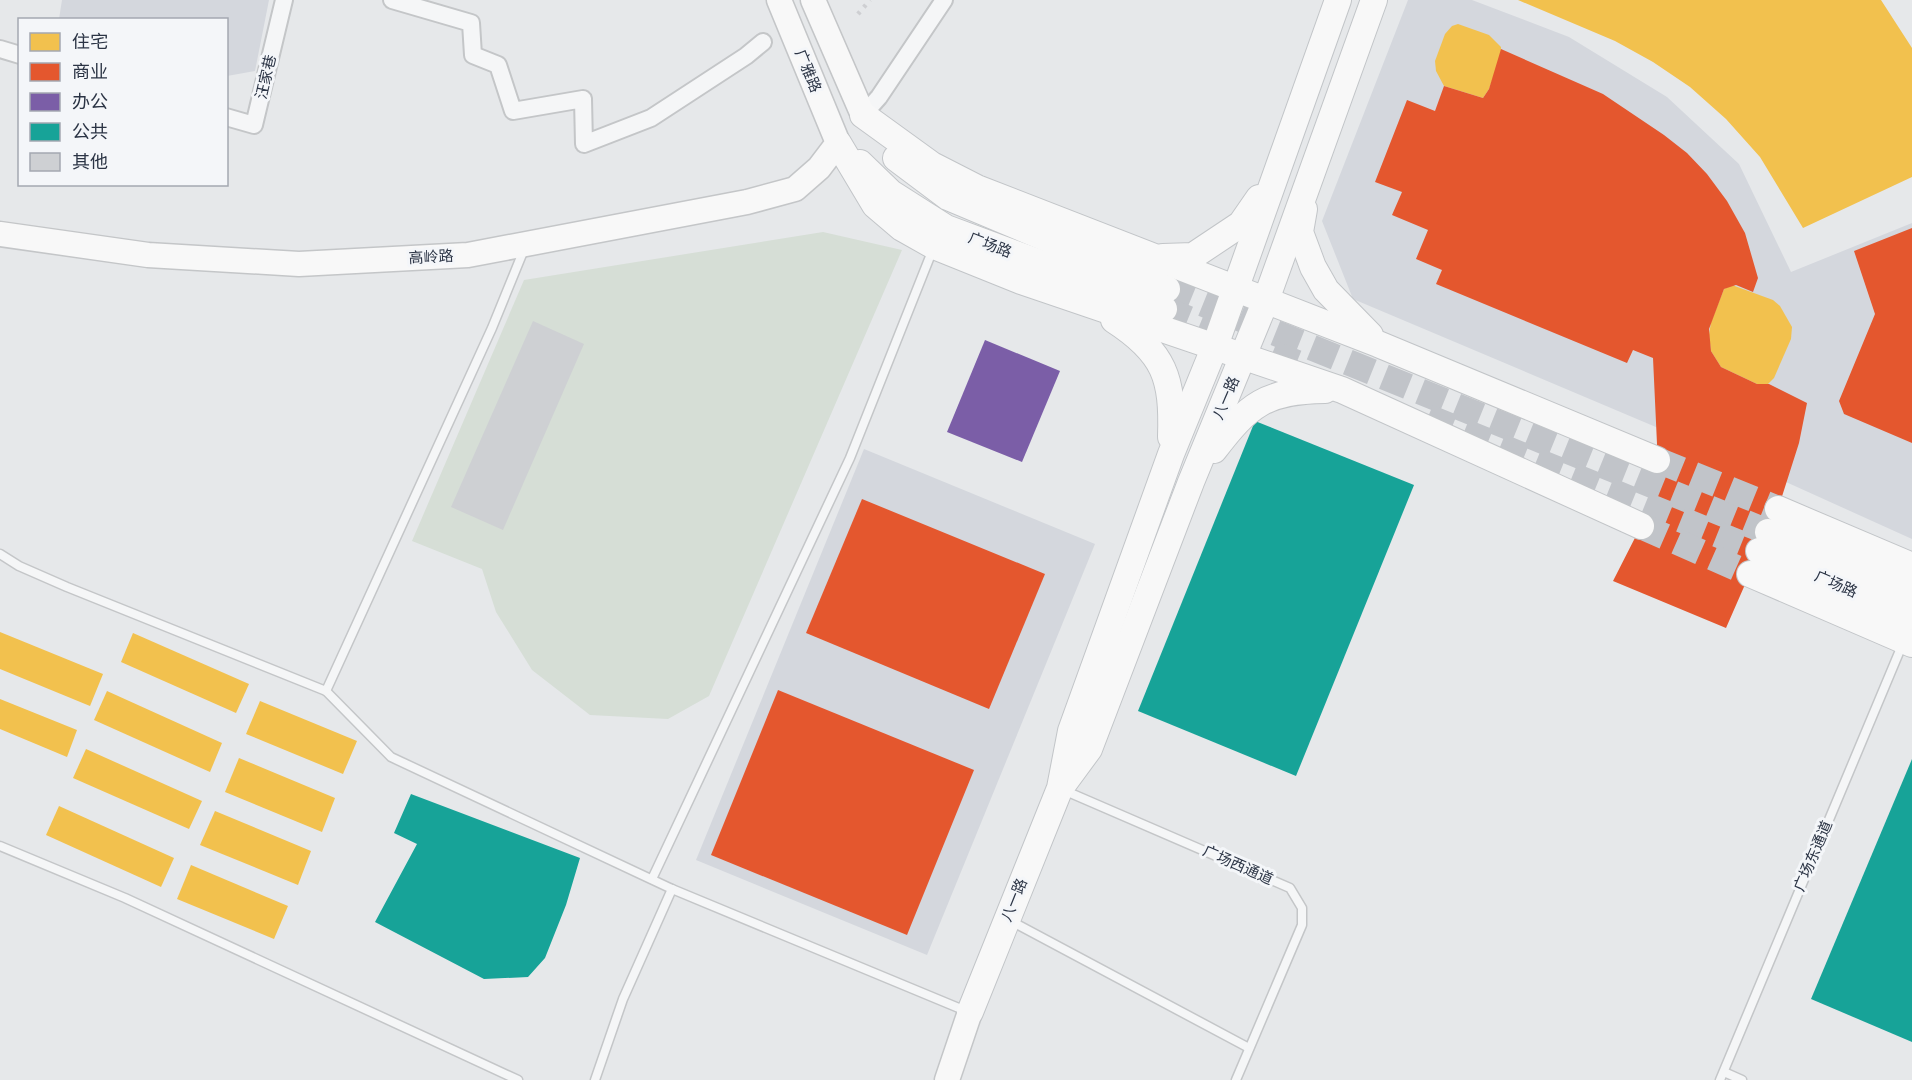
<svg xmlns="http://www.w3.org/2000/svg" width="1912" height="1080" viewBox="0 0 1912 1080" font-family="'Golos Text','Noto Sans SC',sans-serif">
<rect width="100%" height="100%" fill="#e6e8ea"/>
<g fill="#d4d7dd">
<polygon points="62,0 269,0 255,71 227,76 226,20 59,19"/>
<polygon points="1408,0 1472,0 1569,37 1667,97 1739,164 1791,272 1912,223 1912,539 1786,482 1353,299 1322,221"/>
<polygon points="864,449 1095,544 927,955 696,860"/>
</g>
<polygon fill="#d6ded6" points="823,232 902,250 709,696 668,719 590,715 532,670 496,612 482,569 412,541 524,280"/>
<g fill="#f2c14e">
<polygon points="1518,0 1881,0 1912,48 1912,177 1803,228 1760,157 1726,119 1690,87 1653,62 1615,41"/>
<polygon points="1458,24 1489,35 1501,47 1501,56 1489,89 1483,98 1444,86 1436,71 1435,61 1445,34 1452,26"/>
<polygon points="1732,285 1773,300 1780,306 1792,327 1791,339 1774,378 1767,385 1757,384 1721,367 1711,351 1709,335 1711,322 1724,289"/>
<polygon points="0,632 103,674 90,706 0,669"/>
<polygon points="133,633 249,684 236,713 121,662"/>
<polygon points="107,691 222,743 210,772 94,720"/>
<polygon points="0,699 77,730 67,757 0,729"/>
<polygon points="260,701 357,741 343,774 246,734"/>
<polygon points="86,749 202,801 189,829 73,778"/>
<polygon points="239,758 335,798 322,832 225,792"/>
<polygon points="59,806 174,858 161,887 46,835"/>
<polygon points="215,811 311,851 298,885 200,845"/>
<polygon points="191,865 288,906 274,939 177,899"/>
</g>
<g fill="#e4572e">
<polygon points="1501,49 1603,94 1664,135 1687,153 1707,174 1727,201 1745,233 1758,278 1753,292 1736,285 1724,289 1709,329 1711,351 1721,367 1757,384 1769,384 1807,403 1799,443 1778,509 1726,628 1613,581 1641,526 1650,498 1657,444 1653,358 1633,350 1627,363 1436,284 1442,270 1416,259 1428,230 1392,215 1402,192 1375,182 1407,100 1435,111 1444,86 1483,98 1489,89"/>
<polygon points="1912,228 1912,443 1844,414 1839,401 1875,314 1854,251"/>
<polygon points="862,499 1045,574 989,709 806,633"/>
<polygon points="778,690 974,770 907,935 711,855"/>
</g>
<polygon fill="#7b5ea7" points="985,340 1060,371 1022,462 947,432"/>
<g fill="#17a398">
<polygon points="1255,421 1414,485 1296,776 1138,711"/>
<polygon points="1912,759 1912,1042 1811,999"/>
<polygon points="411,794 580,858 566,905 545,958 528,977 484,979 375,922 417,844 394,833"/>
</g>
<polygon fill="#ced0d3" points="533,321 584,344 503,530 451,507"/>
<g fill="none" stroke-linecap="round" stroke-linejoin="round">
<g stroke="#c1c4c9" stroke-width="26" stroke-dasharray="26 13" stroke-linecap="butt">
<polyline points="1167,289 1768,532"/>
<polyline points="1164,309 1297,363"/>
<polyline points="1428,417 1759,551"/>
<polyline points="1657,460 1778,509"/>
<polyline points="1641,526 1750,574"/>
</g>
<defs>
<g id="lane">
<polyline points="525,247 492,328 326,691 391,757 672,889 966,1011"/>
<polyline points="0,554 19,566 67,587 326,691"/>
<polyline points="1061,789 1290,888 1302,908 1302,925 1236,1080"/>
<polyline points="0,846 125,898 518,1080"/>
<polyline points="652,879 850,458 933,249"/>
<polyline points="1009,920 1249,1048"/>
<polyline points="1724,1072 1742,1080"/>
<polyline points="595,1080 623,999 672,889"/>
<polyline points="1720,1080 1903,643"/>
</g>
<g id="street">
<polyline points="392,0 471,23 473,55 498,65 513,111 583,99 584,144 651,118 746,56 763,42"/>
<polyline points="0,49 20,55"/>
<polyline points="863,115 879,97 944,0"/>
<polyline points="226,117 254,125 284,0"/>
</g>
<g id="secondary">
<polyline points="813,0 863,115"/>
<polyline points="0,234 148,255 299,264 468,255 747,202 795,189 819,168 838,143 779,0"/>
<polyline points="947,1080 970,1012"/>
</g>
<g id="primary">
<polyline points="863,115 932,165 977,188 1378,344 1657,460"/>
<polyline points="838,143 875,205 902,228 934,246 1021,281 1342,390 1641,526"/>
<polyline points="896,158 948,197 1167,289"/>
<polyline points="860,163 891,193 946,228 1164,309"/>
<polyline points="1304,209 1300,232 1313,267 1326,290 1370,335"/>
<polyline points="1163,257 1193,256 1241,224 1259,198"/>
<path d="M1114 320C1165 353 1173 378 1171 437"/>
<path d="M1214 450C1249 404 1266 391 1325 390"/>
<polyline points="1778,509 1912,566"/>
<polyline points="1768,532 1912,592"/>
<polyline points="1759,551 1912,617"/>
<polyline points="1750,574 1912,644"/>
<polyline points="1064,783 1089,749 1191,482 1266,300 1374,0"/>
<polyline points="970,1012 1060,788 1071,731 1171,454 1215,346 1338,0"/>
</g>
</defs>
<use href="#lane" stroke="#c4c6c8" stroke-width="11"/>
<use href="#street" stroke="#c4c6c8" stroke-width="20"/>
<use href="#secondary" stroke="#c4c6c8" stroke-width="27"/>
<use href="#primary" stroke="#c2c5c8" stroke-width="28"/>
<use href="#lane" stroke="#f5f6f7" stroke-width="8"/>
<use href="#street" stroke="#f5f6f7" stroke-width="16"/>
<use href="#secondary" stroke="#f8f8f8" stroke-width="24"/>
<use href="#primary" stroke="#f8f8f8" stroke-width="26"/>
<polyline stroke="#cecfd2" stroke-width="4.5" stroke-dasharray="3 6" stroke-linecap="butt" points="858,14 870,0"/>
</g>
<g text-anchor="middle" stroke-width="6" stroke-linejoin="round" paint-order="stroke">
<g font-size="15" fill="#2b3445" stroke="#f4f6f9">
<text transform="translate(808 71) rotate(68)" y="5">广雅路</text>
<text transform="translate(266 77) rotate(-77)" y="5">汪家巷</text>
<text transform="translate(990 245) rotate(21)" y="5">广场路</text>
<text transform="translate(431 257) rotate(-3)" y="5">高岭路</text>
<text transform="translate(1226 398) rotate(-67)" y="5">八一路</text>
<text transform="translate(1836 584) rotate(24)" y="5">广场路</text>
<text transform="translate(1813 856) rotate(-67)" y="5">广场东通道</text>
<text transform="translate(1238 865) rotate(24)" y="5">广场西通道</text>
<text transform="translate(1014 900) rotate(-68)" y="5">八一路</text>
</g>
</g>
<rect x="18" y="18" width="210" height="168" fill="#f4f6f9" stroke="#a4a8b1" stroke-width="1.5"/>
<rect x="30" y="33" width="30" height="18" fill="#f2c14e" stroke="#a4a8b1" stroke-width="1.5"/>
<text x="72" y="48" font-size="18" fill="#2b3445">住宅</text>
<rect x="30" y="63" width="30" height="18" fill="#e4572e" stroke="#a4a8b1" stroke-width="1.5"/>
<text x="72" y="78" font-size="18" fill="#2b3445">商业</text>
<rect x="30" y="93" width="30" height="18" fill="#7b5ea7" stroke="#a4a8b1" stroke-width="1.5"/>
<text x="72" y="108" font-size="18" fill="#2b3445">办公</text>
<rect x="30" y="123" width="30" height="18" fill="#17a398" stroke="#a4a8b1" stroke-width="1.5"/>
<text x="72" y="138" font-size="18" fill="#2b3445">公共</text>
<rect x="30" y="153" width="30" height="18" fill="#ced0d3" stroke="#a4a8b1" stroke-width="1.5"/>
<text x="72" y="168" font-size="18" fill="#2b3445">其他</text>
</svg>
